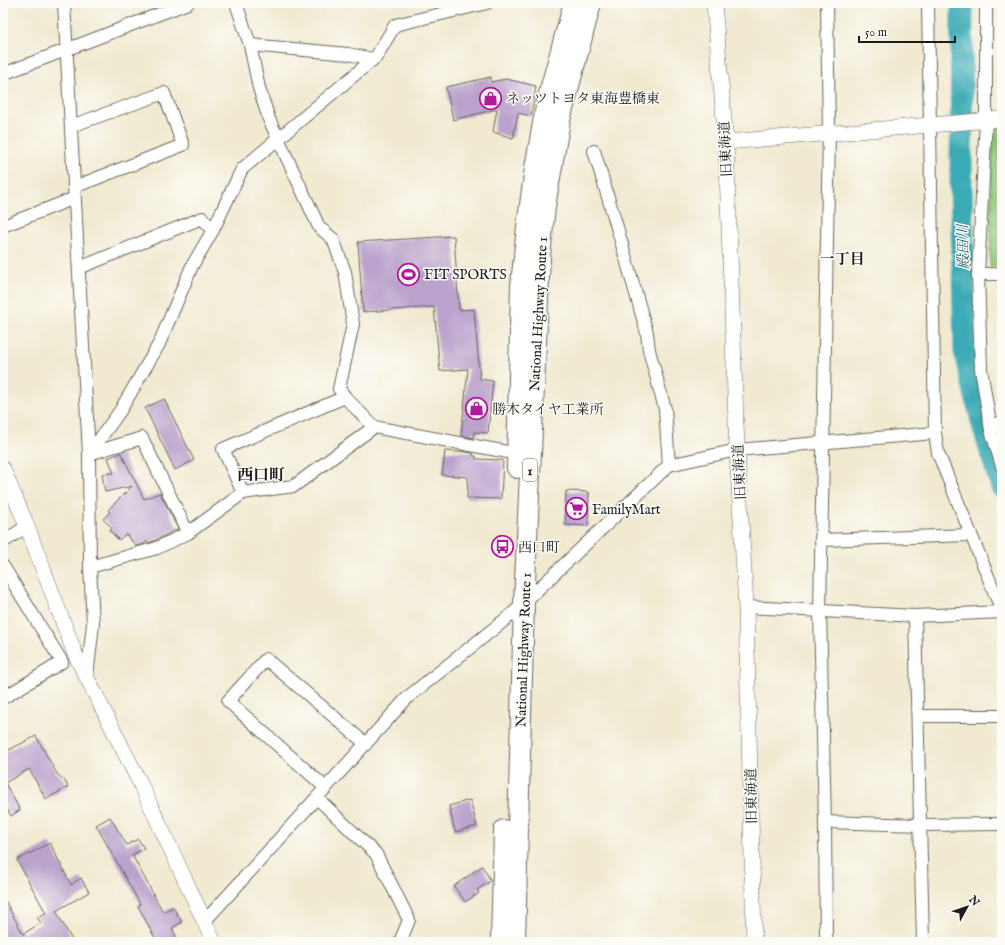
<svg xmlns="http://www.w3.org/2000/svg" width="1005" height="945" viewBox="0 0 1005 945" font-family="'IM FELL English','Noto Serif JP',serif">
<rect width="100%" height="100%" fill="#fdfcf7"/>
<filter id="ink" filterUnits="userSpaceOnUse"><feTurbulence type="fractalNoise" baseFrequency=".025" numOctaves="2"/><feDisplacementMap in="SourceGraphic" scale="8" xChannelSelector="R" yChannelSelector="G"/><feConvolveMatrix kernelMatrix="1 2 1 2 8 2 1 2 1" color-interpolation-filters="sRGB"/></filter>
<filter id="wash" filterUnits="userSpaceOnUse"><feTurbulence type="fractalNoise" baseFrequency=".012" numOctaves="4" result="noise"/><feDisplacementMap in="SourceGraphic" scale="16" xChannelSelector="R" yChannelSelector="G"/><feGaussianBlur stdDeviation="0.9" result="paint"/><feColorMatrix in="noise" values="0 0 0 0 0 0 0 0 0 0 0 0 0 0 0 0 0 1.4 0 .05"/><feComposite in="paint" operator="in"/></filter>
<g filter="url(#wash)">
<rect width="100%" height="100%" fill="#f1ead1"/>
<polygon fill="#8ec578" stroke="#55704a" points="992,124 1002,124 1002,267 990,267"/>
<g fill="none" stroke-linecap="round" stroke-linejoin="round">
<polyline stroke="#3aabb6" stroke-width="23" points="962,3 961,185 965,351 984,429 1002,487"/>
</g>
<g id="blocks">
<g fill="#baa2cc">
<polygon points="491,77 491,82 506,79 536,86 531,116 518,113 513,138 493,132 497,109 453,120 446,87"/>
<polygon points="454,236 459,310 474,309 480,379 493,381 488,433 474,432 474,438 461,436 468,369 440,371 434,307 363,312 358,242"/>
<polygon points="164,399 194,460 175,470 145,408"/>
<polygon points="445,451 459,452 459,451 473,453 473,456 476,456 476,459 503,460 501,499 467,498 468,477 442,475"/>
<polygon points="121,453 144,499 160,493 178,529 154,541 148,543 147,541 144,544 136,546 126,534 119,540 110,531 112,528 103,519 110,512 108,510 132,486 105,492 102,474 114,473 108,458"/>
<polygon points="566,491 589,492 588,526 565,525"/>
<polygon points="36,736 57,774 65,781 68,787 46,799 29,769 5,783 20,810 11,816 3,802 3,753"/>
<polygon points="470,800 477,826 455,832 449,806"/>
<polygon points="110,817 127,845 138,839 144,848 132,855 163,912 173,907 182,922 172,928 179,942 157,942 138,906 140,904 96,825"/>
<polygon points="50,843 71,885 81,878 89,892 56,911 73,942 3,942 3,897 23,934 41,923 37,917 46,913 17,860"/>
<polygon points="482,866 491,881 477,890 479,893 465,902 454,886"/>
</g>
</g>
</g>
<g filter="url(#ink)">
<use href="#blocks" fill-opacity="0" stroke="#67645b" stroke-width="1"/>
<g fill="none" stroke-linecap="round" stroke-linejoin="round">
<defs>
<g id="minor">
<polyline points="64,3 89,454 90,567 93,624 87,677"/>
<polyline points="236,3 250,45 259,88 269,119 319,227 333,239 345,272 353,324 339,389 345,397"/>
<polyline points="928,3 935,433 938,453 1002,611"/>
<polyline points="986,3 986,120 978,274 981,369 991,430 1002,466"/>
<polyline points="250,45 348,54 373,59"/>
<polyline points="3,74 188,3"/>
<polyline points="71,126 164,93 183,145 74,187"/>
<polyline points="594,151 617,227 647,333 649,350 665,409 669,465"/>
<polyline points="3,226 75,198"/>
<polyline points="79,268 202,218 213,230"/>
<polyline points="978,274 1002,274"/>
<polyline points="991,430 1002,421"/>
<polyline points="89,454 120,411 159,344 192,266 213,230 242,169 376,57 395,25 487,3"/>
<polyline points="89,454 142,438 188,533"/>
<polyline points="243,493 223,449 345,397 374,427"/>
<polyline points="821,540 971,535"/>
<polyline points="3,542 27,526"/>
<polyline points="3,566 62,662 3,698"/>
<polyline points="90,567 157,548 188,533 243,493 294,486 374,427 518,454"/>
<polyline points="746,607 915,616 1002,612"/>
<polyline points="915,616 923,942"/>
<polyline points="918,716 1002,716"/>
<polyline points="326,788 228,701 266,659 366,744"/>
<polyline points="317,798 376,854 409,920 400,942"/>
<polyline points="825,822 920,825 1002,824"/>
<polyline points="204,922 408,697 511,615 669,465 737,450 935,433"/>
<polyline points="826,942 825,822 820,611 829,133 827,3"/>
</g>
<g id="tertiary">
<polyline points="714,3 726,142 737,450 746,607 754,942"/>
<polyline points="726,142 1002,119"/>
<polyline points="3,469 27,526 75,654 141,785 214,942"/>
</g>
<g id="trunk">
<polyline points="517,468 521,285 527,227 535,168 547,101 574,3"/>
<polyline points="501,942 504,830"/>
<polyline points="515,942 524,603 540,257 545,206 560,120 591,3"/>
</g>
</defs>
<use href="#minor" stroke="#67645b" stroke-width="14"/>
<use href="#tertiary" stroke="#67645b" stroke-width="16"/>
<use href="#trunk" stroke="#67645b" stroke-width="22"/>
<use href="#minor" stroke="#fff" stroke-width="12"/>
<use href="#tertiary" stroke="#fff" stroke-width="15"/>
<use href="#trunk" stroke="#fff" stroke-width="20"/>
</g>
</g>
<defs>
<symbol id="shop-ring" viewBox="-11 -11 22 22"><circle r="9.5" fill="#fdfcf7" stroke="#b5179e" stroke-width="1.5"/><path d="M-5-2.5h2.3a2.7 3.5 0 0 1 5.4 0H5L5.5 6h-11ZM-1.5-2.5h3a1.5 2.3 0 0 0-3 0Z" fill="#b5179e"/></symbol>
<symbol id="stadium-ring" viewBox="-11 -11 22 22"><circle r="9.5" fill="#fdfcf7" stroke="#b5179e" stroke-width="1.5"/><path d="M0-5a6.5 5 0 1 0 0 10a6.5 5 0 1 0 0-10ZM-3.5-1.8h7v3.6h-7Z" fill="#b5179e"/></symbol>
<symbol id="supermarket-ring" viewBox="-11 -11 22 22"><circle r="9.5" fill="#fdfcf7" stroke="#b5179e" stroke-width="1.5"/><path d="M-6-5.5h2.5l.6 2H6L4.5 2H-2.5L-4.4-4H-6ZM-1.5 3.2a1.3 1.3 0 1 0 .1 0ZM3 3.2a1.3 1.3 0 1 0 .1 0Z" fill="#b5179e"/></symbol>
<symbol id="bus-ring" viewBox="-11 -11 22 22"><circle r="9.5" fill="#fdfcf7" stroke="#b5179e" stroke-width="1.5"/><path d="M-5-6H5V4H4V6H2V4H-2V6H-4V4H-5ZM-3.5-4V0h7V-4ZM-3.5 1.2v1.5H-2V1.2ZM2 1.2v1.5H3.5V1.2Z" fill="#b5179e"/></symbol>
</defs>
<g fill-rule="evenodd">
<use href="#shop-ring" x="478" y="86" width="25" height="25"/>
<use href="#stadium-ring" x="396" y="262" width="25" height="25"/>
<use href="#shop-ring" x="464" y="396" width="25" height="25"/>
<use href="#supermarket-ring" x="564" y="496" width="25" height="25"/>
<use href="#bus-ring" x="490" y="534" width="25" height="25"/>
</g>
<g text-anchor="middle" stroke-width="3" stroke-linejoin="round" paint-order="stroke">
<rect fill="#fdfcf7" stroke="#605f5e" stroke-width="1" x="523" y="459" width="14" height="22" rx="3"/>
<g font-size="13" font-weight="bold" fill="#1c1c1c">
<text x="530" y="475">1</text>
</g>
<g font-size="14" fill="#1c1c1c" stroke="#fdfcf7" text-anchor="start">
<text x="506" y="103">ネッツトヨタ東海豊橋東</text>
<text x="424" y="279">FIT SPORTS</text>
<text x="492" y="414">勝木タイヤ工業所</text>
<text x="592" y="514">FamilyMart</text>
<text x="518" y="552">西口町</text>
</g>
<g font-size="14" fill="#1c1c1c" stroke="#fdfcf7">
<text transform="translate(725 149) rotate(-93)" y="5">旧東海道</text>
<text transform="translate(538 314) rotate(-87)" y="5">National Highway Route 1</text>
<text transform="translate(739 472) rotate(-93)" y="5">旧東海道</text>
<text transform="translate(523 650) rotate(-88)" y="5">National Highway Route 1</text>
<text transform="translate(751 796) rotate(-91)" y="5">旧東海道</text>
</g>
<g font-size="15" font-style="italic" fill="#2b6469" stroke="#fdfcf7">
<text transform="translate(963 247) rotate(-91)" y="5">殿田川</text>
</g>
<g font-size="15" font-weight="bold" fill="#1c1c1c" stroke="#fdfcf7">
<text x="842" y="264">一丁目</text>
</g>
<g font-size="16" font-weight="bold" fill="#1c1c1c" stroke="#fdfcf7">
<text x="261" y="480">西口町</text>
</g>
</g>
<rect width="1005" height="945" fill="none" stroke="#fdfcf7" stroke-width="16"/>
<g transform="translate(967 907) rotate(50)" stroke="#fdfcf7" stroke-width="3" paint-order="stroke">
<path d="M0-3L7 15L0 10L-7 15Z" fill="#1c1c1c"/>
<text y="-6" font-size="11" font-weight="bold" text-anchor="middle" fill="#1c1c1c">N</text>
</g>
<path d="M859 36v6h96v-6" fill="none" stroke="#1c1c1c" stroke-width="2"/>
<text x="865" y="36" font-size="12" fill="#1c1c1c" stroke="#fdfcf7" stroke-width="3" paint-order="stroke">50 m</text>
</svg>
